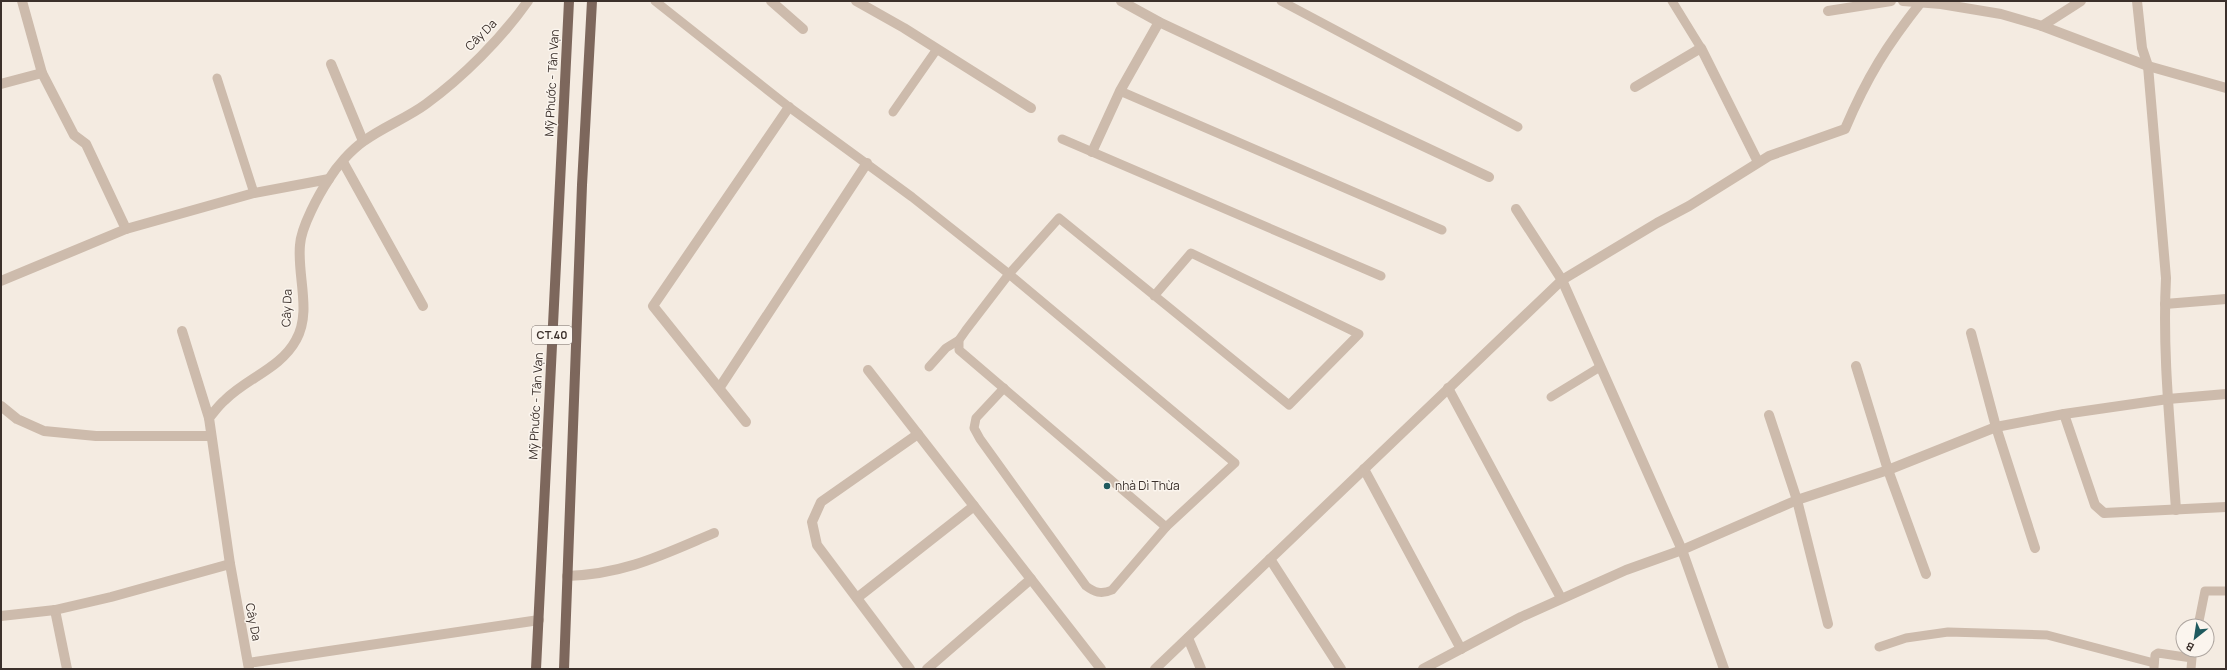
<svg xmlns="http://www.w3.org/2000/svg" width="2227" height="670" viewBox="0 0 2227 670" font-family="Manrope,sans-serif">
<rect width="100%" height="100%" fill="#f4ebe1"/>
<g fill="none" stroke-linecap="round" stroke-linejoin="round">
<g stroke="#cdbbac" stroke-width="9">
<path d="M655 1 789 107 912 197 1009 274 1235 463 1166 527 1112 590C1101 595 1094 592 1086 586L980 439 974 428 976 418 1004 388"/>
<polyline points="1281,1 1518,127"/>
<polyline points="1672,1 1701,48"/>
<polyline points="217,78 254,193"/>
<polyline points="1120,91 1442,230"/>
<polyline points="893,112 937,49"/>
<polyline points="1062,139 1381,276"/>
<polyline points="1154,296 1191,253 1359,334 1289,405 1059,218 1009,274 966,330 959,340 959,350 1166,527"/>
<polyline points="929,367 946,348 959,340"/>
<polyline points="1551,397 1600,367"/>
<polyline points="2198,626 2205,591 2226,591"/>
<polyline points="1879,647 1906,638 1948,632 2047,635 2154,663"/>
<polyline points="2154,668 2155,655 2158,653 2192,658 2191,669"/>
</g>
<g stroke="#cdbbac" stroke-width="10">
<polyline points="22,1 42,73 74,135 86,144 126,229"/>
<polyline points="771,1 803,29"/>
<polyline points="856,1 904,28 1031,108"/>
<polyline points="1121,1 1159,22 1489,177"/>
<polyline points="1903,1 1941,4 2001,14 2042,26 2148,66 2226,88"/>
<path d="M2137 1 2142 48 2148 66 2166 278C2162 355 2171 433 2176 510"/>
<polyline points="1828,11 1891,1"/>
<polyline points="2042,26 2081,1"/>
<polyline points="331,64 363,141"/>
<polyline points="1,84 42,73"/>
<polyline points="1635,87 1701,48 1758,162"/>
<polyline points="1092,152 1120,91 1159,22"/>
<polyline points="343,162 423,306"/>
<polyline points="1516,209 1562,280 1682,550 1724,669"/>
<polyline points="1,281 126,229 254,193 329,179"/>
<polyline points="2165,304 2226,299"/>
<polyline points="182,331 209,418"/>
<polyline points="1971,333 1996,427 2035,548"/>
<polyline points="1856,366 1888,470 1926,574"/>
<polyline points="868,370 1101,669"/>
<polyline points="720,387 867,163"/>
<polyline points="1448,388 1561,598"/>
<polyline points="1,406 17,419 44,431 96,436 211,436"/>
<polyline points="2064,414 2095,505 2104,513 2226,507"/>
<polyline points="1769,415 1797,500 1828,624"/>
<polyline points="746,422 653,306 789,107"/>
<polyline points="1364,469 1461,649"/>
<polyline points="1270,559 1341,669"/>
<path d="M567 576C625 574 662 555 714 533"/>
<polyline points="857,598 974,506"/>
<polyline points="55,610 67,669"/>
<polyline points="1,616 55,610 111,597 230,564"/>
<polyline points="1188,638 1201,669"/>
<polyline points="248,663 539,620"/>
<path d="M249 669 230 564 209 418C214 412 219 405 225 400 247 378 281 368 296 340 312 312 297 276 300 245 301 227 319 194 329 179 337 166 351 150 364 141 383 127 407 118 426 104 463 77 502 38 528 1"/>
<polyline points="910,669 817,545 812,522 821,502 918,434"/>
<polyline points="927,669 1031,579"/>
<path d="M1155 669 1562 280 1657 223 1689 206 1769 156 1845 129C1867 77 1887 45 1922 1"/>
<polyline points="1423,669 1521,617 1626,570 1682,550 1797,500 1888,470 1996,427 2064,414 2168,399 2226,394"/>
</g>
<g stroke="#7d675c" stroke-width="10">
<polyline points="536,669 569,1"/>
<polyline points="564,669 582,185 592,1"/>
</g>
</g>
<circle fill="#1f5a5e" stroke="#fbf5ee" stroke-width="1.5" cx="1107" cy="486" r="4"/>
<g text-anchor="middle" stroke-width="3" stroke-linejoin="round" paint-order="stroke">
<rect fill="#fbf5ee" stroke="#756b66" stroke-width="1" x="532" y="326" width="40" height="18" rx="3"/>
<g font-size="11" font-weight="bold" fill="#3b302b">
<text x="552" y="339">CT.40</text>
</g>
<g font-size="12" fill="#3b302b" stroke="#fbf5ee">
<text transform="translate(481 35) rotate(-45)" y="4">Cây Da</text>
<text transform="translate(552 83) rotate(-87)" y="4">Mỹ Phước - Tân Vạn</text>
<text transform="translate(287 308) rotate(-88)" y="4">Cây Da</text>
<text transform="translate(536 406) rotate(-87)" y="4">Mỹ Phước - Tân Vạn</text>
<text transform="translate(253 622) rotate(79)" y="4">Cây Da</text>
</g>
<g font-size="12" fill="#3b302b" stroke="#fbf5ee" text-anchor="start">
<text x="1115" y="490">nhà Dì Thừa</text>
</g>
</g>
<rect width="2227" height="670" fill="none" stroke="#3b302b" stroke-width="4"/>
<g transform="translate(2195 638) rotate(210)"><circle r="19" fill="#fbf5ee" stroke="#aea6a0"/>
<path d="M0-3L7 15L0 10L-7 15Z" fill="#1f5a5e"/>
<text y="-6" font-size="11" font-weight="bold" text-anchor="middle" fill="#3b302b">B</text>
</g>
</svg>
